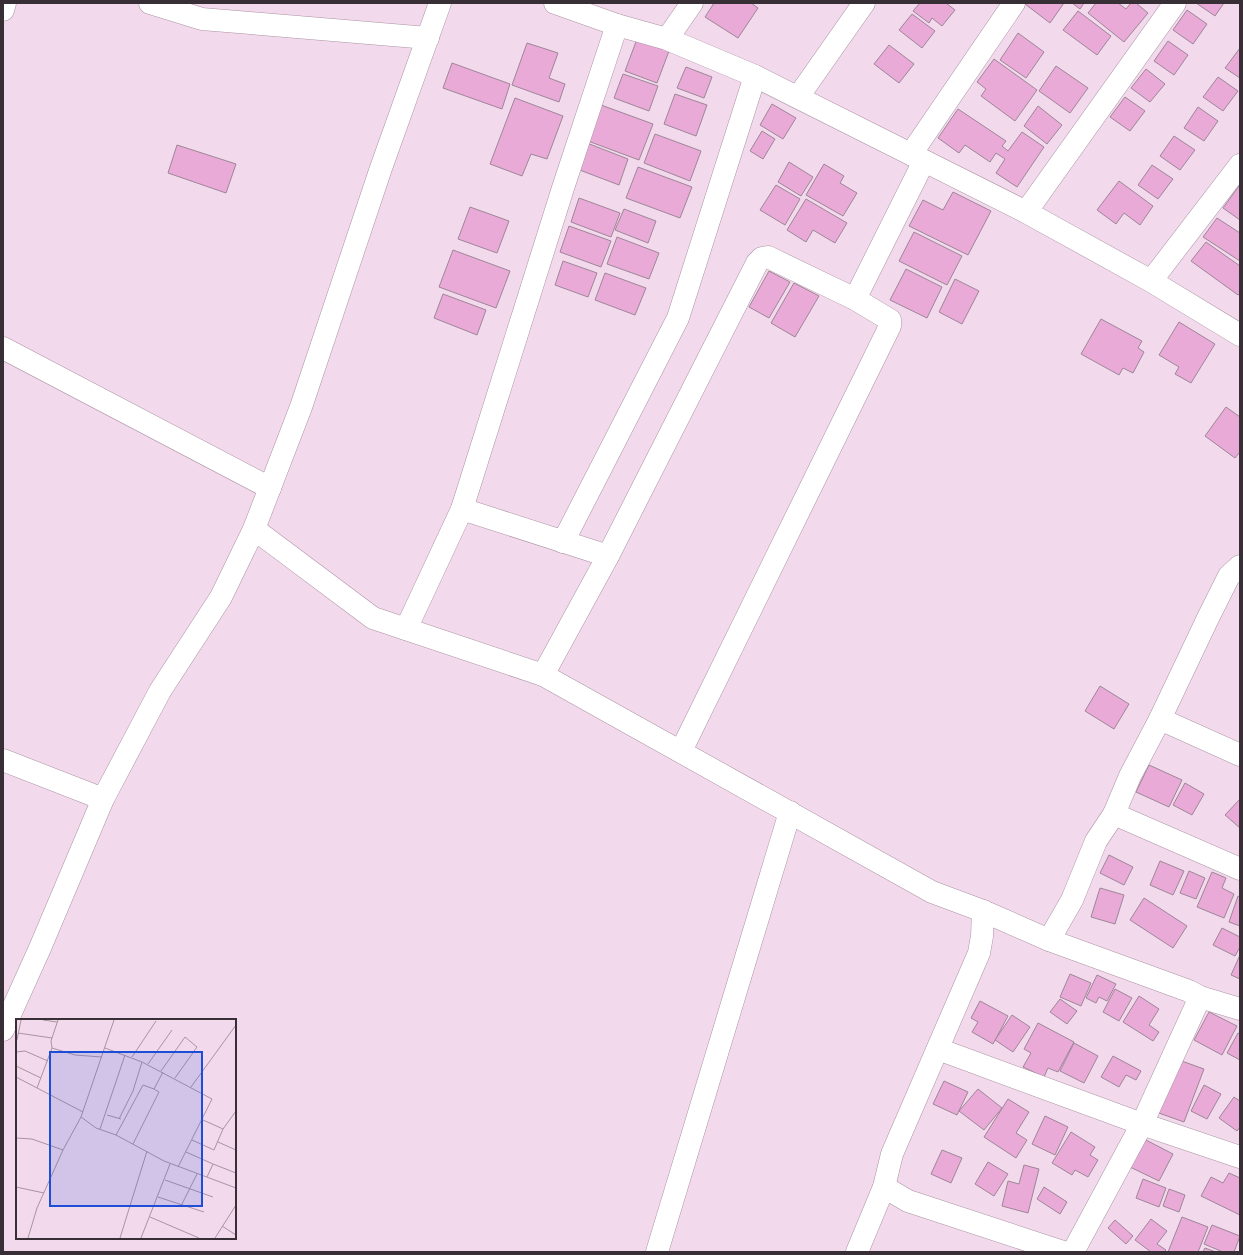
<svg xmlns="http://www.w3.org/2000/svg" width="1243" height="1255" viewBox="0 0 1243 1255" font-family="Georgia,serif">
<rect width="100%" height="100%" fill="#f2d9eb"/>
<g fill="#e9aad8" stroke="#9d8697">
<polygon points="714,3 751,3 758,8 738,38 705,17"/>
<polygon points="920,3 946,3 955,10 942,26 932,18 929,23 913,11"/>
<polygon points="1026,3 1064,3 1050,23 1025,4"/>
<polygon points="1072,3 1084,3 1080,9"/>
<polygon points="1096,3 1118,3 1126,9 1131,3 1136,3 1148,13 1124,42 1088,13"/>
<polygon points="1196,3 1224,3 1215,16"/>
<polygon points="1187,10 1207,24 1193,44 1173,30"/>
<polygon points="1078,11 1111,36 1097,55 1063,30"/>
<polygon points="912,14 935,31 922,48 899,30"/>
<polygon points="1018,33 1044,52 1026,78 1000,60"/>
<polygon points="637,39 669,51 657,83 625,71"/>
<polygon points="1168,41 1188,55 1174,75 1154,61"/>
<polygon points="527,43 558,53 549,78 565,84 559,102 512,85"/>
<polygon points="889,45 914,64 899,83 874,64"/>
<polygon points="1240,48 1240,78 1225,68"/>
<polygon points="994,59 1037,90 1015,121 981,96 986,89 977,82"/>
<polygon points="452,63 510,84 502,109 443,88"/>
<polygon points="1056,66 1088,88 1070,113 1039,91"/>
<polygon points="686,67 712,77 704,98 677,88"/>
<polygon points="1146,69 1165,84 1150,102 1131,88"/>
<polygon points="623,74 658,86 649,111 614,98"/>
<polygon points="1218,77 1238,91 1223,111 1203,97"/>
<polygon points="675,94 707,105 696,136 664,124"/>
<polygon points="1125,97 1145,111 1130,131 1110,117"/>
<polygon points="515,98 563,116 547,159 531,154 522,176 490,164"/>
<polygon points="772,104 796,118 783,139 760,125"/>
<polygon points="601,105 653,124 639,160 588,141"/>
<polygon points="1038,106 1062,125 1047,144 1024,126"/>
<polygon points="1198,107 1218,121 1204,141 1184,128"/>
<polygon points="958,109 1006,141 1002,146 1008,151 1022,132 1044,147 1017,187 996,173 1005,159 996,153 990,162 965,145 959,153 938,138"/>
<polygon points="762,131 775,139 763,159 750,151"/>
<polygon points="655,134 701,151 690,181 644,163"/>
<polygon points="1174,136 1195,150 1180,170 1160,156"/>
<polygon points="587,143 628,159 619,185 577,169"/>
<polygon points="177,145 236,164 226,193 168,173"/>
<polygon points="789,162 813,177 801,196 778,182"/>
<polygon points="824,164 844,176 840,183 857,193 843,216 806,195"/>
<polygon points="1152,165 1173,179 1158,199 1138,185"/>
<polygon points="638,167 692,187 680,218 626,198"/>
<polygon points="1119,181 1153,206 1140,225 1124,213 1116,224 1097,210"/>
<polygon points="776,185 800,199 785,225 760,210"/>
<polygon points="1239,186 1240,187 1240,220 1223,208"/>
<polygon points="953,192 991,211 968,255 909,226 923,200 943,210"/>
<polygon points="579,198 620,213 611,237 571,222"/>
<polygon points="806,199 847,223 835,243 813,230 806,242 787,230"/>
<polygon points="470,207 509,221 497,253 458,239"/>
<polygon points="624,209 656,221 648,243 615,230"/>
<polygon points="1217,218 1240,233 1240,261 1203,237"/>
<polygon points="569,226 611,241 601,267 560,252"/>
<polygon points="914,232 962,256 947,285 899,261"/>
<polygon points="617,237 659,253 649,279 607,264"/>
<polygon points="1206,242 1240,266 1240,293 1238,295 1191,261"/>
<polygon points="453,250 510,271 496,308 439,287"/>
<polygon points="563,261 597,273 588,297 555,285"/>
<polygon points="906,269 942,287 927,318 890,300"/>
<polygon points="769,271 790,282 769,318 749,307"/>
<polygon points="605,273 646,288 635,315 595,300"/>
<polygon points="955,279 979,291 962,324 939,312"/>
<polygon points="794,283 819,296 795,337 771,323"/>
<polygon points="443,294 486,310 477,335 434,318"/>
<polygon points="1101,319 1142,341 1138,348 1144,352 1133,373 1123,368 1119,375 1081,354"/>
<polygon points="1179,322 1215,344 1191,383 1175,374 1179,367 1159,355"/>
<polygon points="1226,407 1240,417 1240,452 1235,458 1205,436"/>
<polygon points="1100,686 1129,704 1114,729 1085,711"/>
<polygon points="1149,765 1182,780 1169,807 1136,792"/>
<polygon points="1185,783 1204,794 1192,815 1173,805"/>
<polygon points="1240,799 1240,828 1225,815"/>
<polygon points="1109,855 1133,867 1124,885 1100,873"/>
<polygon points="1160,861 1184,871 1173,895 1150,885"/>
<polygon points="1189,871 1205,878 1196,899 1180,893"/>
<polygon points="1212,872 1226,878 1222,888 1234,894 1224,918 1197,907"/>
<polygon points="1100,888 1124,895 1115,924 1091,917"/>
<polygon points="1238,896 1240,897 1240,926 1229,922"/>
<polygon points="1144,898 1187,926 1173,948 1130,920"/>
<polygon points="1222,928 1240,937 1240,947 1235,956 1213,945"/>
<polygon points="1240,955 1240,979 1231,975"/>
<polygon points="1070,974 1091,983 1081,1006 1060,997"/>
<polygon points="1097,975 1116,984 1107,1001 1099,997 1096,1003 1086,998"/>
<polygon points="1115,989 1132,998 1119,1021 1103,1012"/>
<polygon points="1139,996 1159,1009 1149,1025 1159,1032 1153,1041 1123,1022"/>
<polygon points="1060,999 1077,1011 1067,1024 1050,1012"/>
<polygon points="980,1001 1008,1016 993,1044 972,1032 978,1022 971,1018"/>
<polygon points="1209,1012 1237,1026 1222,1055 1194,1040"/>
<polygon points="1012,1015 1030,1027 1013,1052 995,1040"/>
<polygon points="1038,1023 1074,1042 1058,1072 1048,1068 1044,1077 1023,1067 1031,1053 1024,1049"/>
<polygon points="1238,1033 1240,1034 1240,1060 1227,1053"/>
<polygon points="1074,1043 1098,1056 1084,1083 1060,1071"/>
<polygon points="1113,1056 1141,1071 1136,1080 1126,1075 1119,1087 1101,1077"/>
<polygon points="1176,1059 1204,1069 1184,1122 1156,1112"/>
<polygon points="944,1081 968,1092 957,1115 933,1104"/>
<polygon points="1204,1085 1221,1094 1207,1119 1191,1111"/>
<polygon points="978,1089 1002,1108 984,1130 959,1111"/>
<polygon points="1234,1097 1240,1101 1240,1127 1237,1131 1219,1118"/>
<polygon points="1008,1099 1029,1112 1016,1133 1027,1140 1016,1158 984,1137"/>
<polygon points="1045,1116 1068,1127 1055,1155 1032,1144"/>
<polygon points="1071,1132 1095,1147 1090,1155 1098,1160 1088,1177 1075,1170 1072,1175 1052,1163"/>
<polygon points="1144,1139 1173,1154 1159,1181 1130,1167"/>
<polygon points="942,1150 962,1158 951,1183 931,1174"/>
<polygon points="988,1162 1008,1174 994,1196 975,1184"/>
<polygon points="1024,1165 1039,1169 1028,1213 1002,1206 1008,1181 1019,1184"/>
<polygon points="1229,1173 1240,1178 1240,1215 1201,1196 1211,1177 1223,1183"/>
<polygon points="1143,1179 1166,1188 1159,1207 1136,1198"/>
<polygon points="1044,1187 1067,1202 1060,1214 1037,1199"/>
<polygon points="1169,1189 1185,1195 1179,1212 1163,1206"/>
<polygon points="1182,1217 1208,1227 1198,1252 1168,1252"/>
<polygon points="1151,1219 1167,1231 1157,1244 1166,1250 1164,1252 1151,1252 1135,1240"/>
<polygon points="1115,1220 1133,1236 1126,1244 1108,1228"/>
<polygon points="1212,1225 1240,1236 1234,1252 1223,1252 1204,1244"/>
<polygon points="1205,1248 1216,1252 1203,1252"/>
</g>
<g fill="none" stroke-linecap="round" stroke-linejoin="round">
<defs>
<g id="minor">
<polyline points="150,3 202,19 428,38"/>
<polyline points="555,3 617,25 667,39 755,76 1026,212 1151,281 1240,335"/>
<polyline points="3,10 5,3"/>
<polyline points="667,39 692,3"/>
<polyline points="798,97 864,3"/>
<polyline points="911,154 1014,3"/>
<polyline points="1026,212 1175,3"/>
<polyline points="1151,281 1240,165"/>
<polyline points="855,299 924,161"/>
<polyline points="3,348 270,488"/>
<polyline points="462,509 608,556"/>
<polyline points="254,529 373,618 543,675 932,892 983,911 1049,940 1189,991 1200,997 1240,1009"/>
<polyline points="563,542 678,318 755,76"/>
<polyline points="406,629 462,509 563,188 617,25"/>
<polyline points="543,675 608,556 757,263 762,258 768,257 855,299 890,320 890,326 681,751"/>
<polyline points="1160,719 1240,755"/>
<polyline points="3,760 103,799"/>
<polyline points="1114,814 1240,869"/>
<polyline points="1049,940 1072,900 1096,841 1114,814 1130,776 1160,719 1208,618 1229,576 1240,566"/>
<polyline points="3,1030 40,948 103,799 160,691 221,597 254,529 301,407 381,168 440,3"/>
<polyline points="938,1049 1142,1124 1240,1157"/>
<polyline points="884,1187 908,1201 1063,1252"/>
<polyline points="657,1252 790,812"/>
<polyline points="857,1252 884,1187 892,1154 979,953 982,936 983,911"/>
<polyline points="1073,1252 1142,1124 1200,997"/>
</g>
</defs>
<use href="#minor" stroke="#ab94a5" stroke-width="23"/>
<use href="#minor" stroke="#fff" stroke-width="22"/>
</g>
<g transform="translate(16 1019)">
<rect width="220" height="220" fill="#f2d9eb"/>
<path fill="none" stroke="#a895a2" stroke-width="1" d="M27 1 41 3M2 14 36 19M1 21 5 1M36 29 59 36 86 38M89 29 126 43 196 80 162 148M0 33 9 32 32 42M116 38 140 2M132 45 156 11M0 47 25 59M145 52 169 18 181 28 159 59M0 58 67 93M175 68 220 6M21 69 36 29 35 22 42 1M138 70 147 53M91 96 105 100M65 98 80 109 100 116 148 142 220 169M103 100 117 72 126 43M187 101 207 110 220 92M84 110 109 36M100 116 127 66 138 70 143 73 117 125M0 119 16 120 47 131M176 121 198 131 207 110M202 123 220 131M170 133 197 145 191 158M197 145 220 154M149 161 197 178M0 168 28 174M142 178 188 193M165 187 181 155M134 198 183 219M206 207 220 216M12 219 21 189 47 131 65 98 98 1M104 219 131 132M125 219 154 145M199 219 220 186"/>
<path fill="#1d4ed8" fill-opacity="0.15" stroke="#1d4ed8" stroke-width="2" d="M34 33H186V187H34Z"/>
<rect width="220" height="220" fill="none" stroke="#382e35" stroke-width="2"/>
</g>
<rect width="1243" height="1255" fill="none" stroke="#382e35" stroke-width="8"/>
</svg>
